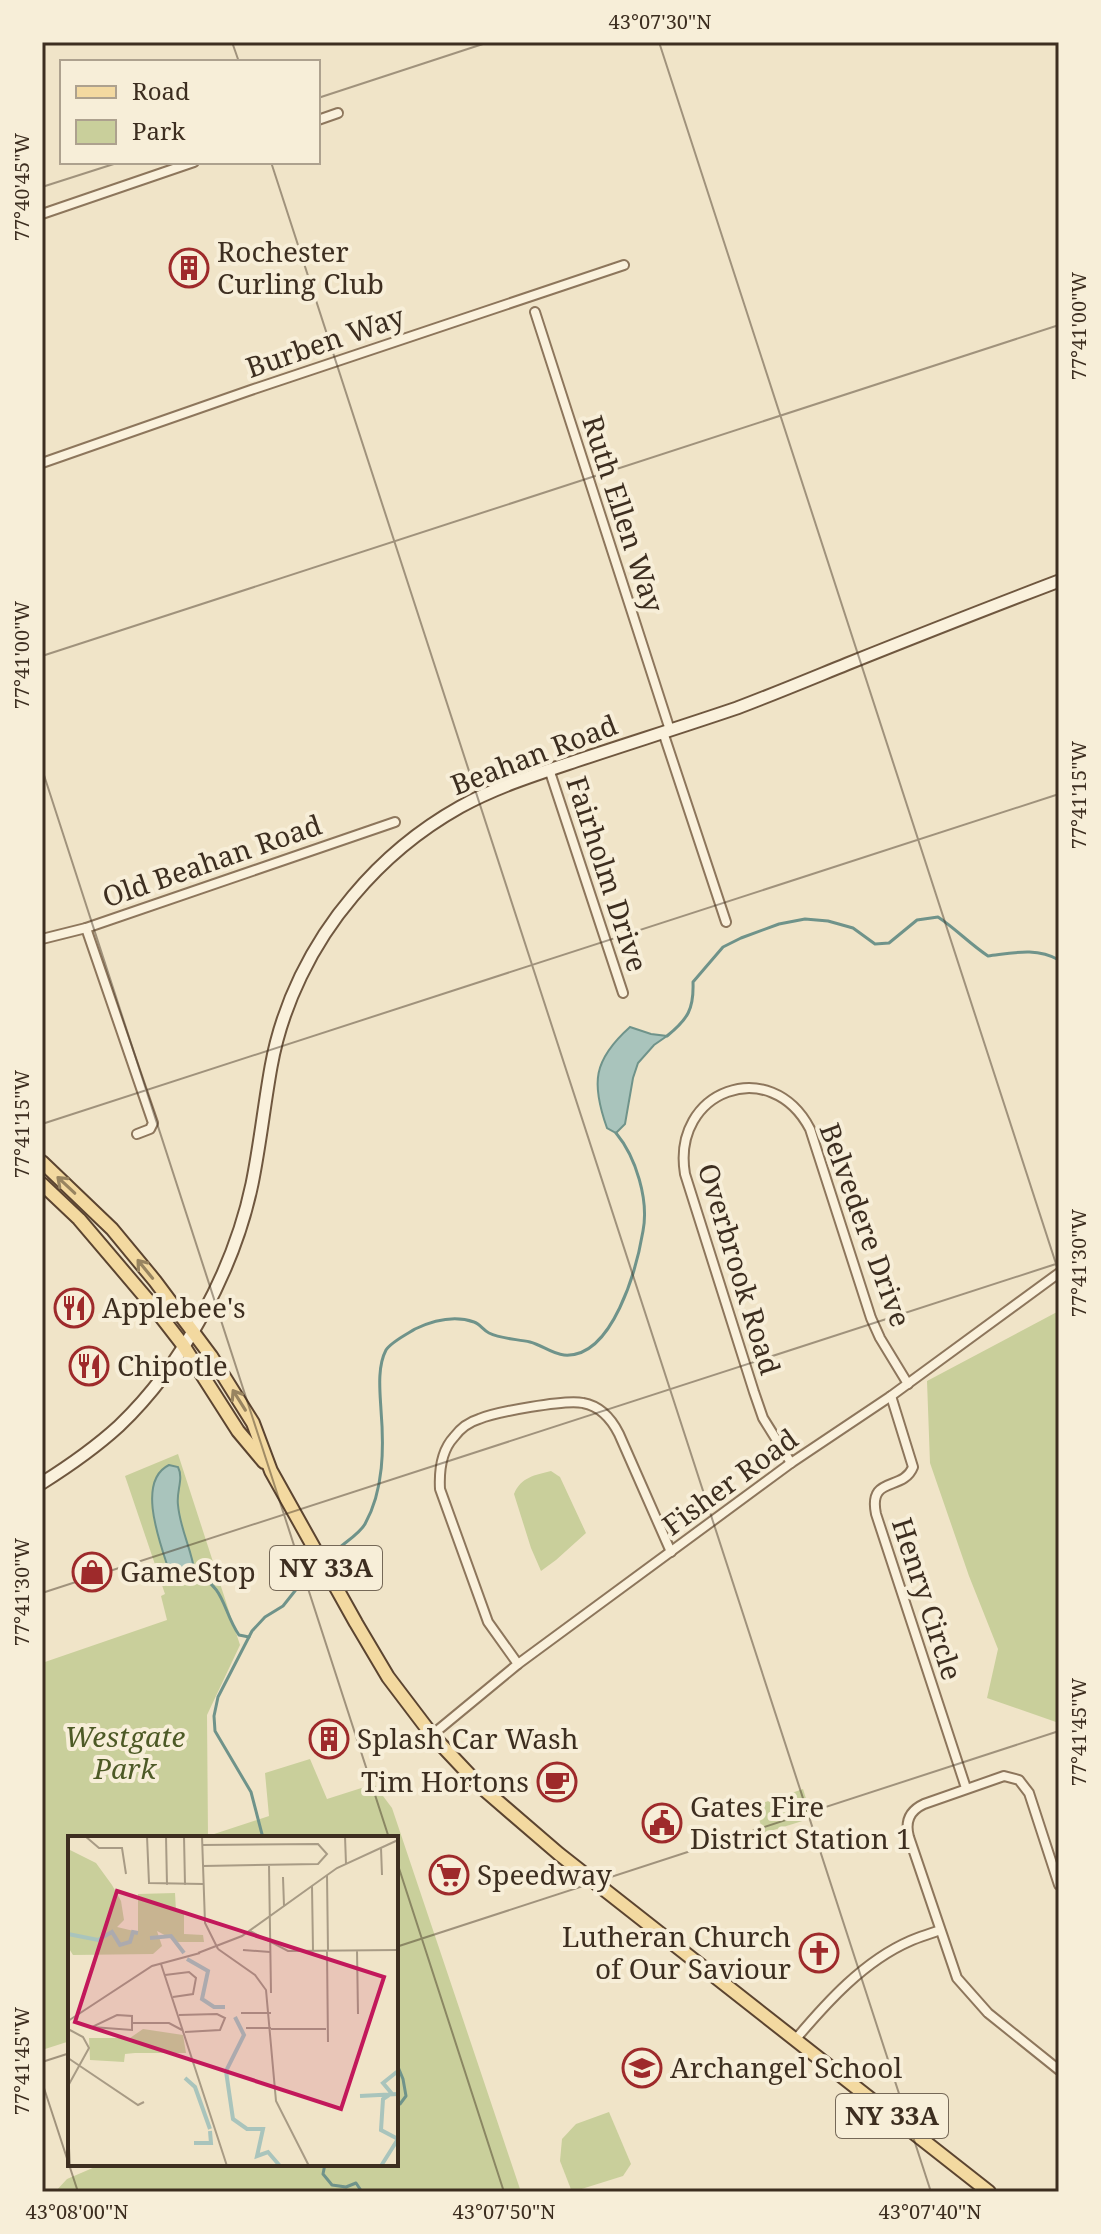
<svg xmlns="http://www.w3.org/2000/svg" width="1101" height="2234" viewBox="0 0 1101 2234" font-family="'Noto Serif',serif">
<rect width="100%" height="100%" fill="#f0e4c8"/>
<g fill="#c9cf9b">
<polygon points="1057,1312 1059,1317 1059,1726 1056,1722 987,1698 998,1649 969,1576 930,1463 927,1381"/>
<polygon points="178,1454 240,1645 207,1715 208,1836 269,1816 265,1773 310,1759 327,1799 374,1784 392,1808 521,2192 55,2192 67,2179 102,2164 396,2164 396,1838 70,1838 70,2041 42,2050 42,1663 167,1620 161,1596 165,1594 125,1476"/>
<path d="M551 1471 560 1477 586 1533 556 1560 541 1571 531 1548 514 1494C521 1477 535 1475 551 1471Z"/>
<polygon points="803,1789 812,1818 764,1833 754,1806"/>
<polygon points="609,2112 631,2164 623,2176 572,2192 560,2161 562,2139 576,2124"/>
</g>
<g fill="#a9c4bc" stroke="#6f938a" stroke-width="2">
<path d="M630 1027 651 1034 667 1036 654 1045 638 1063 633 1078 625 1124 616 1133 607 1128C591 1083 593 1060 630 1027Z"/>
<path d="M169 1465 178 1467C184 1479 176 1491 178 1505 180 1529 192 1550 195 1574L187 1580 177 1582 171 1577C163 1550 134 1482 169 1465Z"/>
</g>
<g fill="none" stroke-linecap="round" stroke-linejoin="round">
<g stroke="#6f938a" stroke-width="3">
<path d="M667 1036C688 1019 694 1009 693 982L723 947 741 938 779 924 805 919 828 921 853 928 875 944 889 943 917 920 938 917C956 929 970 944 988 956 1013 953 1036 947 1059 960"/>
<path d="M339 1548C347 1541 360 1533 365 1524 384 1490 384 1447 381 1410 380 1392 377 1367 386 1350 391 1342 407 1334 415 1329 434 1320 454 1315 474 1322 480 1324 483 1330 489 1333 501 1339 517 1339 530 1342 542 1345 552 1354 564 1355 613 1359 637 1267 643 1231 649 1200 636 1157 616 1133"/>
<path d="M195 1574C226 1587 222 1610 239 1635L249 1637"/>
<polyline points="263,1838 251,1792 215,1731 214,1716 218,1697 252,1631 265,1617 283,1606 306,1577"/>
<polyline points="396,2062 403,2079 406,2096 400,2104 396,2105"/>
<polyline points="325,2164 323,2174 332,2185 346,2187 356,2183 362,2192"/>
</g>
<defs>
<g id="street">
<polyline points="318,120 338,113"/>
<polyline points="42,214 194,162"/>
<polyline points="535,312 670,730"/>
<polyline points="42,463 251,390 624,265"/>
<polyline points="663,732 726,922"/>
<polyline points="549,769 623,993"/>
<polyline points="86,928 153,1123 150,1129 137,1134"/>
<polyline points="42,939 86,928 395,822"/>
<path d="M891 1396 913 1467C903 1492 868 1475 876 1514L966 1788"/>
<path d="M791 1463 763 1418 754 1392 685 1174C671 1090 771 1054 810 1129L871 1318 880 1338 908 1384"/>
<path d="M518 1664 488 1622 440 1489C439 1470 441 1451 454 1437 460 1429 469 1422 479 1419 496 1412 566 1399 583 1403 600 1406 611 1418 619 1434L671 1552"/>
<polyline points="432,1735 518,1664 791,1463 891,1396 1059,1273"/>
<path d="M1059 1885 1029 1793 1019 1780 1004 1776 924 1804C909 1811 905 1822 909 1837L957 1978 988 2013 1059 2070"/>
<path d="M795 2040C827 2002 864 1961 910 1941 919 1937 930 1934 940 1930"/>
</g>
<path id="secondary" d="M42 1483C69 1466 96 1447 119 1426 183 1365 234 1270 252 1184 260 1145 264 1106 271 1067 282 1005 312 944 353 896 383 860 419 830 460 807 496 787 537 774 576 761 630 743 684 726 737 708 774 694 810 679 847 664 917 636 988 608 1059 581"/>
<g id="primary">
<polyline points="42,1162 112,1229 155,1281 211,1356 253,1423 271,1471 356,1623 388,1677 432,1735 480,1786 559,1854 989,2192"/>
<polyline points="42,1184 79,1219 152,1305 183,1345 238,1431 264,1462"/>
</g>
</defs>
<use href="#street" stroke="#8d765c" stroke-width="12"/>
<use href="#secondary" stroke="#6f573f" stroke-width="15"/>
<use href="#primary" stroke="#5b4430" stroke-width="16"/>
<use href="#street" stroke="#faf1dc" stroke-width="8"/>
<use href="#secondary" stroke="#faf1dc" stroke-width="11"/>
<use href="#primary" stroke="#f3d9a0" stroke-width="12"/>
</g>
<defs><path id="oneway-shaft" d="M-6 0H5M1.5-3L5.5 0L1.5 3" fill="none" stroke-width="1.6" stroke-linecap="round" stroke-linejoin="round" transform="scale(2)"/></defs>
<g stroke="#988460">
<use href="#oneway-shaft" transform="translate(66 1185) rotate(-137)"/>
<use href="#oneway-shaft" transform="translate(145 1269) rotate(-129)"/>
<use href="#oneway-shaft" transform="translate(239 1400) rotate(-122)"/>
</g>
<path fill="none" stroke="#3d2e20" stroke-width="2" stroke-opacity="0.45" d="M232 42 239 62M659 42 1059 1273M318 98 489 42M271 162 931 2192M42 187 120 162M42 656 1059 325M42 769 389 1838M42 1124 1059 794M42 1593 1059 1263M396 1859 504 2192M396 1947 1059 1731M42 2062 70 2053M42 2082 78 2192"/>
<defs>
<symbol id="building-ring" viewBox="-11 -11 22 22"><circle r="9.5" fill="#f7eed8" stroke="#9e2a2b" stroke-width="1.5"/><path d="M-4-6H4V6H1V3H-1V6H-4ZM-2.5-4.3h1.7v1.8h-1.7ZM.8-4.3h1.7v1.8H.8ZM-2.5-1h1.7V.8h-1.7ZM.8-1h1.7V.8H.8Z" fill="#9e2a2b"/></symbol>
<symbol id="restaurant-ring" viewBox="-11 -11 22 22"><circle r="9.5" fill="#f7eed8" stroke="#9e2a2b" stroke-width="1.5"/><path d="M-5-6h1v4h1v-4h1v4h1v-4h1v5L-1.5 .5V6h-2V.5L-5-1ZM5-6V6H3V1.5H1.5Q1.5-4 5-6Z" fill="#9e2a2b"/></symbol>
<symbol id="shop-ring" viewBox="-11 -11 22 22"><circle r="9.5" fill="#f7eed8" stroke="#9e2a2b" stroke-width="1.5"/><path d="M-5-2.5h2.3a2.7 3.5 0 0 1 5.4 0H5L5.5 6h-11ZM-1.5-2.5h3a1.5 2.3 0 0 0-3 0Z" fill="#9e2a2b"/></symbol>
<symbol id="cafe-ring" viewBox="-11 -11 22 22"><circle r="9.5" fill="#f7eed8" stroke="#9e2a2b" stroke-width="1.5"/><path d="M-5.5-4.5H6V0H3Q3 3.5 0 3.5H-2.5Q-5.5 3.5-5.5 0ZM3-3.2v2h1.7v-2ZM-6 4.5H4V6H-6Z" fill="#9e2a2b"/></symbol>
<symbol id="civic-ring" viewBox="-11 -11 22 22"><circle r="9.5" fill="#f7eed8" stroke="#9e2a2b" stroke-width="1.5"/><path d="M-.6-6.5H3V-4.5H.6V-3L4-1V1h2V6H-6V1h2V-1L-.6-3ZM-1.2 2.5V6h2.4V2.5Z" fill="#9e2a2b"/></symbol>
<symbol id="supermarket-ring" viewBox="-11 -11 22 22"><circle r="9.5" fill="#f7eed8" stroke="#9e2a2b" stroke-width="1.5"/><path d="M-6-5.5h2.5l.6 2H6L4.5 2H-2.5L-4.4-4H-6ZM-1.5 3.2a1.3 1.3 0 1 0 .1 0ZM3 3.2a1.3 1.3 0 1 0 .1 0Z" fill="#9e2a2b"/></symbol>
<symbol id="church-ring" viewBox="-11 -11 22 22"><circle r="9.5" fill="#f7eed8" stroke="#9e2a2b" stroke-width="1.5"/><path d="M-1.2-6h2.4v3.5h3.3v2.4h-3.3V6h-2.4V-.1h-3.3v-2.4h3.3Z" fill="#9e2a2b"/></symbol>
<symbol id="school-ring" viewBox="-11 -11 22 22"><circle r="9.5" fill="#f7eed8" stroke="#9e2a2b" stroke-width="1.5"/><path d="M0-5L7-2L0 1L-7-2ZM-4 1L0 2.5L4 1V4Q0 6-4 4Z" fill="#9e2a2b"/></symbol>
</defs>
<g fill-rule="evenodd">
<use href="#building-ring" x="167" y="246" width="44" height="44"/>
<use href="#restaurant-ring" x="52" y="1286" width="44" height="44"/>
<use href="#restaurant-ring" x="67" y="1344" width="44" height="44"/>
<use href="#shop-ring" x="70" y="1550" width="44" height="44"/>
<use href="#building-ring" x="307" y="1717" width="44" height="44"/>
<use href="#cafe-ring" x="535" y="1760" width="44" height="44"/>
<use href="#civic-ring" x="640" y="1801" width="44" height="44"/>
<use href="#supermarket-ring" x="427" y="1853" width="44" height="44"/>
<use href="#church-ring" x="797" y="1931" width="44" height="44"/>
<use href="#school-ring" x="620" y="2046" width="44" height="44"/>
</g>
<g text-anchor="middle" stroke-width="8" stroke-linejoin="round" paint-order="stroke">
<g fill="#f7eed8" stroke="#756857" stroke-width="2">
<rect x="270" y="1546" width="112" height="44" rx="6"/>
<rect x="836" y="2094" width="112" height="44" rx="6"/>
</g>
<g font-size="26" font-weight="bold" fill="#3d2e20">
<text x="326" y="1577">NY 33A</text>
<text x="892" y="2125">NY 33A</text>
</g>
<g font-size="28" fill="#3d2e20" stroke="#f7eed8" text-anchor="start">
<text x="217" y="262">Rochester<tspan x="217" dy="32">Curling Club</tspan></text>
<text x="102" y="1318">Applebee's</text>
<text x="117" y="1376">Chipotle</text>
<text x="120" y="1582">GameStop</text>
<text x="357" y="1749">Splash Car Wash</text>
<text x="529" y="1792" text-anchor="end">Tim Hortons</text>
<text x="690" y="1817">Gates Fire<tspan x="690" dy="32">District Station 1</tspan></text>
<text x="477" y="1885">Speedway</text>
<text x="791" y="1947" text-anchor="end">Lutheran Church<tspan x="791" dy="32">of Our Saviour</tspan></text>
<text x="670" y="2078">Archangel School</text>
</g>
<g font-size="28" fill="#3d2e20" stroke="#f7eed8">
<text transform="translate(325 342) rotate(-19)" y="10">Burben Way</text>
<text transform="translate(623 514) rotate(72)" y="10">Ruth Ellen Way</text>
<text transform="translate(534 755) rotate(-21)" y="10">Beahan Road</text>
<text transform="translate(212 861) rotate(-19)" y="10">Old Beahan Road</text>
<text transform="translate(607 874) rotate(72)" y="10">Fairholm Drive</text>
<text transform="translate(865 1225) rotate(70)" y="10">Belvedere Drive</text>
<text transform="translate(739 1269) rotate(73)" y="10">Overbrook Road</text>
<text transform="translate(730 1482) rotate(-36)" y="10">Fisher Road</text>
<text transform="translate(927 1599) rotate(72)" y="10">Henry Circle</text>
</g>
<g font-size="28" font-style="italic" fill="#4d5a26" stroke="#f7eed8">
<text x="125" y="1747">Westgate<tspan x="125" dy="32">Park</tspan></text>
</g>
</g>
<g transform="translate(68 1836)">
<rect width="330" height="330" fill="#f0e4c8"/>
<path d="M0 13 28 27 44 49 53 65 56 84 49 91 70 96V58L107 57 108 75H116V98L135 99 136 106H110L89 95 94 110 85 118 5 119 0 111ZM75 193 115 199 118 217H67L57 218 56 226 22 224 21 202H62Z" fill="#c9cf9b"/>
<path fill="none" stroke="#a9c4bc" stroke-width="4" d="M0 98 30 104 44 96 52 109 62 106 65 96 70 97M82 102 103 100 116 117M119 123 140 135 134 163 146 171H157M167 181 176 199 158 235 165 283 179 293H195L189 320 200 316 212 330M117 242 127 251 142 293M321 259 315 263 313 294 330 303M325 259 315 247 330 235M292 260 330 258M126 307H143L142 295M313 330 330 303"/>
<path fill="none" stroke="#a89b85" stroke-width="2" d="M17 0 31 12H54L58 38M79 0 81 47 135 48M98 0 99 49M116 0 117 49M134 0 137 87 150 113M277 0 278 28M329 4 330 31M134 9 250 8 259 18 250 28 135 30M313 12 314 39M201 29 203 157M259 39 260 115M215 41 216 70M244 50 245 115M182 95 220 115 330 114M150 113 187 139 198 154 208 265 241 330M175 114 202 116M289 114 290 178M259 115 260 206M130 117 174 100 269 32 330 4M93 128 159 330M97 139 121 136 128 142 125 158 105 161M173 177H203M49 179 64 180V194L24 191ZM111 179 149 178 157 182 152 194 117 196M0 185 84 130 132 117M65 187H101L114 194M178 192H203M0 193 15 201 21 212 0 250M203 193H258M0 222 70 269 76 266M0 294 2 330"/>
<path fill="#c2185b" fill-opacity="0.15" stroke="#c2185b" stroke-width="4" d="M49 55 316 141 273 273 7 186Z"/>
<rect width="330" height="330" fill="none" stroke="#3d2e20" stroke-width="4"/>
</g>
<rect width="1101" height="2234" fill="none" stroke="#f7eed8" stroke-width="88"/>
<rect x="60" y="60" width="260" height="104" fill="#f7eed8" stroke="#ada18e" stroke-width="2"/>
<rect x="76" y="86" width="40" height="12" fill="#f3d9a0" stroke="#ada18e" stroke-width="2"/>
<text x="132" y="100" font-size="24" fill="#3d2e20">Road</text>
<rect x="76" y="120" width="40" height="24" fill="#c9cf9b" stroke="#ada18e" stroke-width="2"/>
<text x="132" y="140" font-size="24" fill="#3d2e20">Park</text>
<rect x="44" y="44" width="1013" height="2146" fill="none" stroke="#3d2e20" stroke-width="3"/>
<g font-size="20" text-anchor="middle" fill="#3d2e20">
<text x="660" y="29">43°07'30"N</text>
<text transform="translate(22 187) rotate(-90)" y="7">77°40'45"W</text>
<text transform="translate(1079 326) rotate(-90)" y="7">77°41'00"W</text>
<text transform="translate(22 655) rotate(-90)" y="7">77°41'00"W</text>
<text transform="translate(1079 795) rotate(-90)" y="7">77°41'15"W</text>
<text transform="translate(22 1124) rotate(-90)" y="7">77°41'15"W</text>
<text transform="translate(1079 1263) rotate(-90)" y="7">77°41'30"W</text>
<text transform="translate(22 1592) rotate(-90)" y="7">77°41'30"W</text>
<text transform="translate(1079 1732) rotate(-90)" y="7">77°41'45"W</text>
<text transform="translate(22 2061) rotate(-90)" y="7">77°41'45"W</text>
<text x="77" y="2219">43°08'00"N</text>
<text x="504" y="2219">43°07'50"N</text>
<text x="930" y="2219">43°07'40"N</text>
</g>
</svg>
